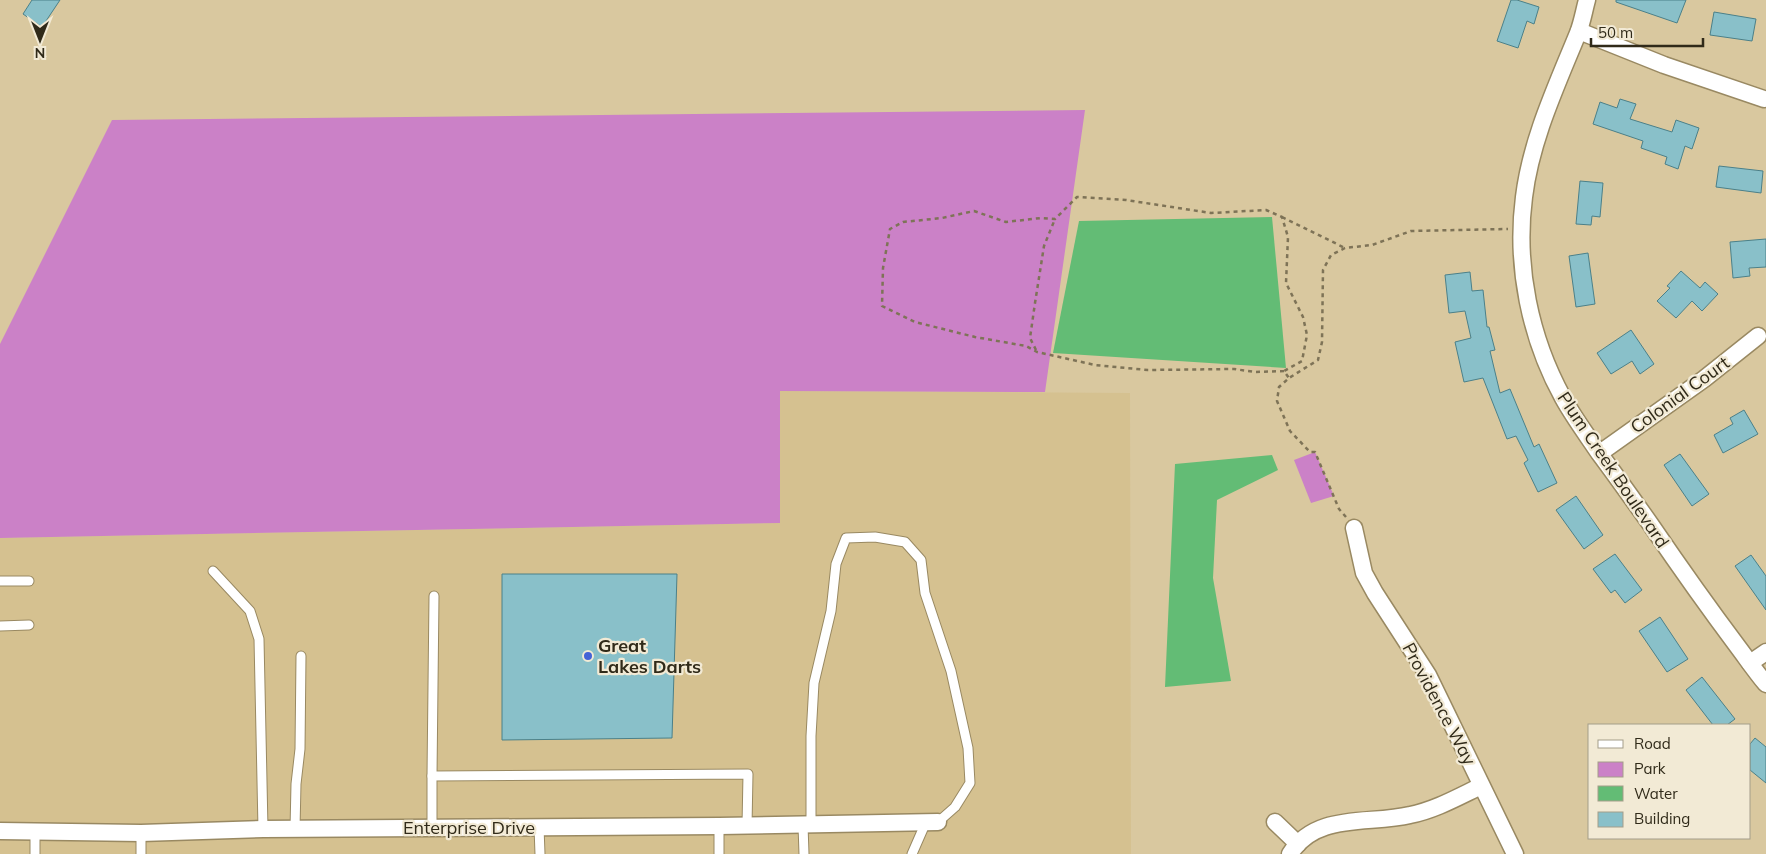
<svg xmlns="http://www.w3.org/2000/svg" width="1766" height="854" viewBox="0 0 1766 854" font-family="Mulish,sans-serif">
<rect width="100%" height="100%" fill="#d9c89f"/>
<polygon fill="#d5c190" points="780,391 1130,393 1131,854 0,854 0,538 780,523"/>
<g fill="#cb81c7">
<polygon points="1085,110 1045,392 780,391 780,523 0,538 0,344 112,120"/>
<polygon points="1315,452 1334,496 1311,503 1294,460"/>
</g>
<g fill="#63bc75">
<polygon points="1272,217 1286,368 1053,353 1079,221"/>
<polygon points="1272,455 1278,470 1217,500 1213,578 1231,681 1165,687 1175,464"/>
</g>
<g fill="#89c0c9" stroke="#4b8089">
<polygon points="32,0 60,0 42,27 23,14"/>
<polygon points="1511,0 1517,0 1539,7 1534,24 1527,21 1518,48 1497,41"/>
<polygon points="1616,0 1686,0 1677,23 1616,2"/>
<polygon points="1714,12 1756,19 1752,41 1710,35"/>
<polygon points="1620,99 1636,104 1630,119 1672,132 1676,120 1699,128 1692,149 1685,146 1678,169 1665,164 1667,157 1641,148 1643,141 1593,124 1600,102 1617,108"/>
<polygon points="1719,166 1763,171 1761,193 1716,187"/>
<polygon points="1580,181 1603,183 1600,217 1592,216 1591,225 1576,224"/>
<polygon points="1766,239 1766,267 1749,268 1750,276 1733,278 1730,242"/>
<polygon points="1588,253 1595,304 1576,307 1569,256"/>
<polygon points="1681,271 1700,288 1705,282 1718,294 1702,311 1692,301 1676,318 1657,301 1670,288 1667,286"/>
<polygon points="1470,272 1472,291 1483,290 1487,327 1489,327 1495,350 1490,351 1500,393 1510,389 1534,447 1539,444 1557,483 1538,492 1524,463 1528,460 1516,436 1507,439 1483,378 1464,382 1455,342 1471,338 1465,311 1449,313 1445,275"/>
<polygon points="1631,330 1654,364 1640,374 1632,361 1611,374 1597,353"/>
<polygon points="1744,410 1758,434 1723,453 1714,435 1733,424 1730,418"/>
<polygon points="1680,454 1709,494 1692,506 1664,465"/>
<polygon points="1576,496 1603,535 1584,549 1556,510"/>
<polygon points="1615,554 1642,590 1625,603 1615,590 1611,593 1593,569"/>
<polygon points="1751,555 1766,576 1766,610 1735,566"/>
<polygon points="502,574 677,574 672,738 502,740"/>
<polygon points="1660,617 1688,659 1667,672 1639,631"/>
<polygon points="1702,677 1735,719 1727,725 1713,725 1686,690"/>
<polygon points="1755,738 1766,747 1766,783 1750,770 1750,744"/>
</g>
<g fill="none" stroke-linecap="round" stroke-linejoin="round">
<defs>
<g id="lane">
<polyline points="213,571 250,611 259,639 263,829"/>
<polyline points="0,581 29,581"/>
<polyline points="0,626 29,625"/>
<polyline points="432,776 434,596"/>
<polyline points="811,824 811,736 814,683 831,611 836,564 846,538 875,537 905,542 921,560 925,593 951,671 968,748 970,783 955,807 938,822"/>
<polyline points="803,825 804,854"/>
<polyline points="539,827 540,854"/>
<polyline points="432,828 432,776 748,774 747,826"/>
<polyline points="295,829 296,784 300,749 301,656"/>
<polyline points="141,833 141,854"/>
<polyline points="35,854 35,831"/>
<polyline points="719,854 719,826"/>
<polyline points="912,854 926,822"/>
</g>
<g id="street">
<path d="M1587 0C1584 11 1582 23 1578 33 1556 87 1531 140 1524 197 1515 266 1530 338 1563 398 1574 418 1587 435 1599 453 1617 477 1634 501 1651 525 1679 566 1708 607 1738 647 1747 659 1756 672 1766 684"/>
<polyline points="1579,31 1664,65 1764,99"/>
<polyline points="1600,453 1704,379 1758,336"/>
<polyline points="1354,528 1364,573 1375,593 1428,675 1515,854"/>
<polyline points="1750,663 1766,652"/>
<polyline points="1275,822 1298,844"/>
<polyline points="0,831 141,833 263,829 719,826 938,822"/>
<path d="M1290 854C1316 812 1369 825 1410 815 1435 810 1458 797 1481 786"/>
</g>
</defs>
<use href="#lane" stroke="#998962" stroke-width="11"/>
<use href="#street" stroke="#998962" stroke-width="19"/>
<g stroke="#7e7357" stroke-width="2.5" stroke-dasharray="4 4" stroke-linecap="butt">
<polyline points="1282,217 1345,248"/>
<polyline points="1036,350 1030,338 1035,303 1044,246 1055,219"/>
<polyline points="1284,371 1255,372 1234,369 1148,370 1095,365 1037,352 1026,346 975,337 915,322 882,306 883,268 890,229 903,222 942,218 974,211 1006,222 1041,218 1055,219 1077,197 1126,200 1211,213 1266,210 1282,217 1288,237 1286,283 1303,317 1307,335 1302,361 1284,371 1289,378"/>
<polyline points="1346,517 1339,509 1315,452 1310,452 1290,431 1277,401 1279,387 1289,378 1318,360 1322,342 1323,270 1331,255 1345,248 1372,245 1411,231 1508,229"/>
</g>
<use href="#lane" stroke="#fff" stroke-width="9"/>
<use href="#street" stroke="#fff" stroke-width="16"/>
</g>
<circle fill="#4563d6" stroke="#f2ead5" stroke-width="2" cx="588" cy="656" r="5"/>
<g text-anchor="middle" stroke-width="4.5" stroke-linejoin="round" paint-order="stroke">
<g font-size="18" fill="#302a19" stroke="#f2ead5">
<text transform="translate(1680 395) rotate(-36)" y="6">Colonial Court</text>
<text transform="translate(1613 470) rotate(56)" y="6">Plum Creek Boulevard</text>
<text transform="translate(1439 704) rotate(62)" y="6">Providence Way</text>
<text x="469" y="834">Enterprise Drive</text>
</g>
<g font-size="18" font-weight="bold" fill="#302a19" stroke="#f2ead5" text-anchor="start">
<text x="598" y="652">Great<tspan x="598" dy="21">Lakes Darts</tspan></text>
</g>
</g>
<rect x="1588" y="724" width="162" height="115" fill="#f2ead5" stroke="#a49d8a"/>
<rect x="1598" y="740" width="25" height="8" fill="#ffffff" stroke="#a49d8a"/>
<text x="1634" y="749" font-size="15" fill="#302a19">Road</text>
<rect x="1598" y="762" width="25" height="15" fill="#cb81c7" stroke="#a49d8a"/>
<text x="1634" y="774" font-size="15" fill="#302a19">Park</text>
<rect x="1598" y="786" width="25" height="15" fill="#63bc75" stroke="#a49d8a"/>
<text x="1634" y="799" font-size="15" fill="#302a19">Water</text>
<rect x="1598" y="812" width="25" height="15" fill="#89c0c9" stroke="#a49d8a"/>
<text x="1634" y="824" font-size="15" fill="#302a19">Building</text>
<g transform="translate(40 40) rotate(180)" stroke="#f2ead5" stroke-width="4" paint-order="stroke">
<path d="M0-4L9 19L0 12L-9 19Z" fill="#302a19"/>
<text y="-8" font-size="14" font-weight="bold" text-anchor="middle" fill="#302a19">N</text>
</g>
<path d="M1591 38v8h112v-8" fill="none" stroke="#302a19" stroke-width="2.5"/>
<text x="1598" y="38" font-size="15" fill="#302a19" stroke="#f2ead5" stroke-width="4" paint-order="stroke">50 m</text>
</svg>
